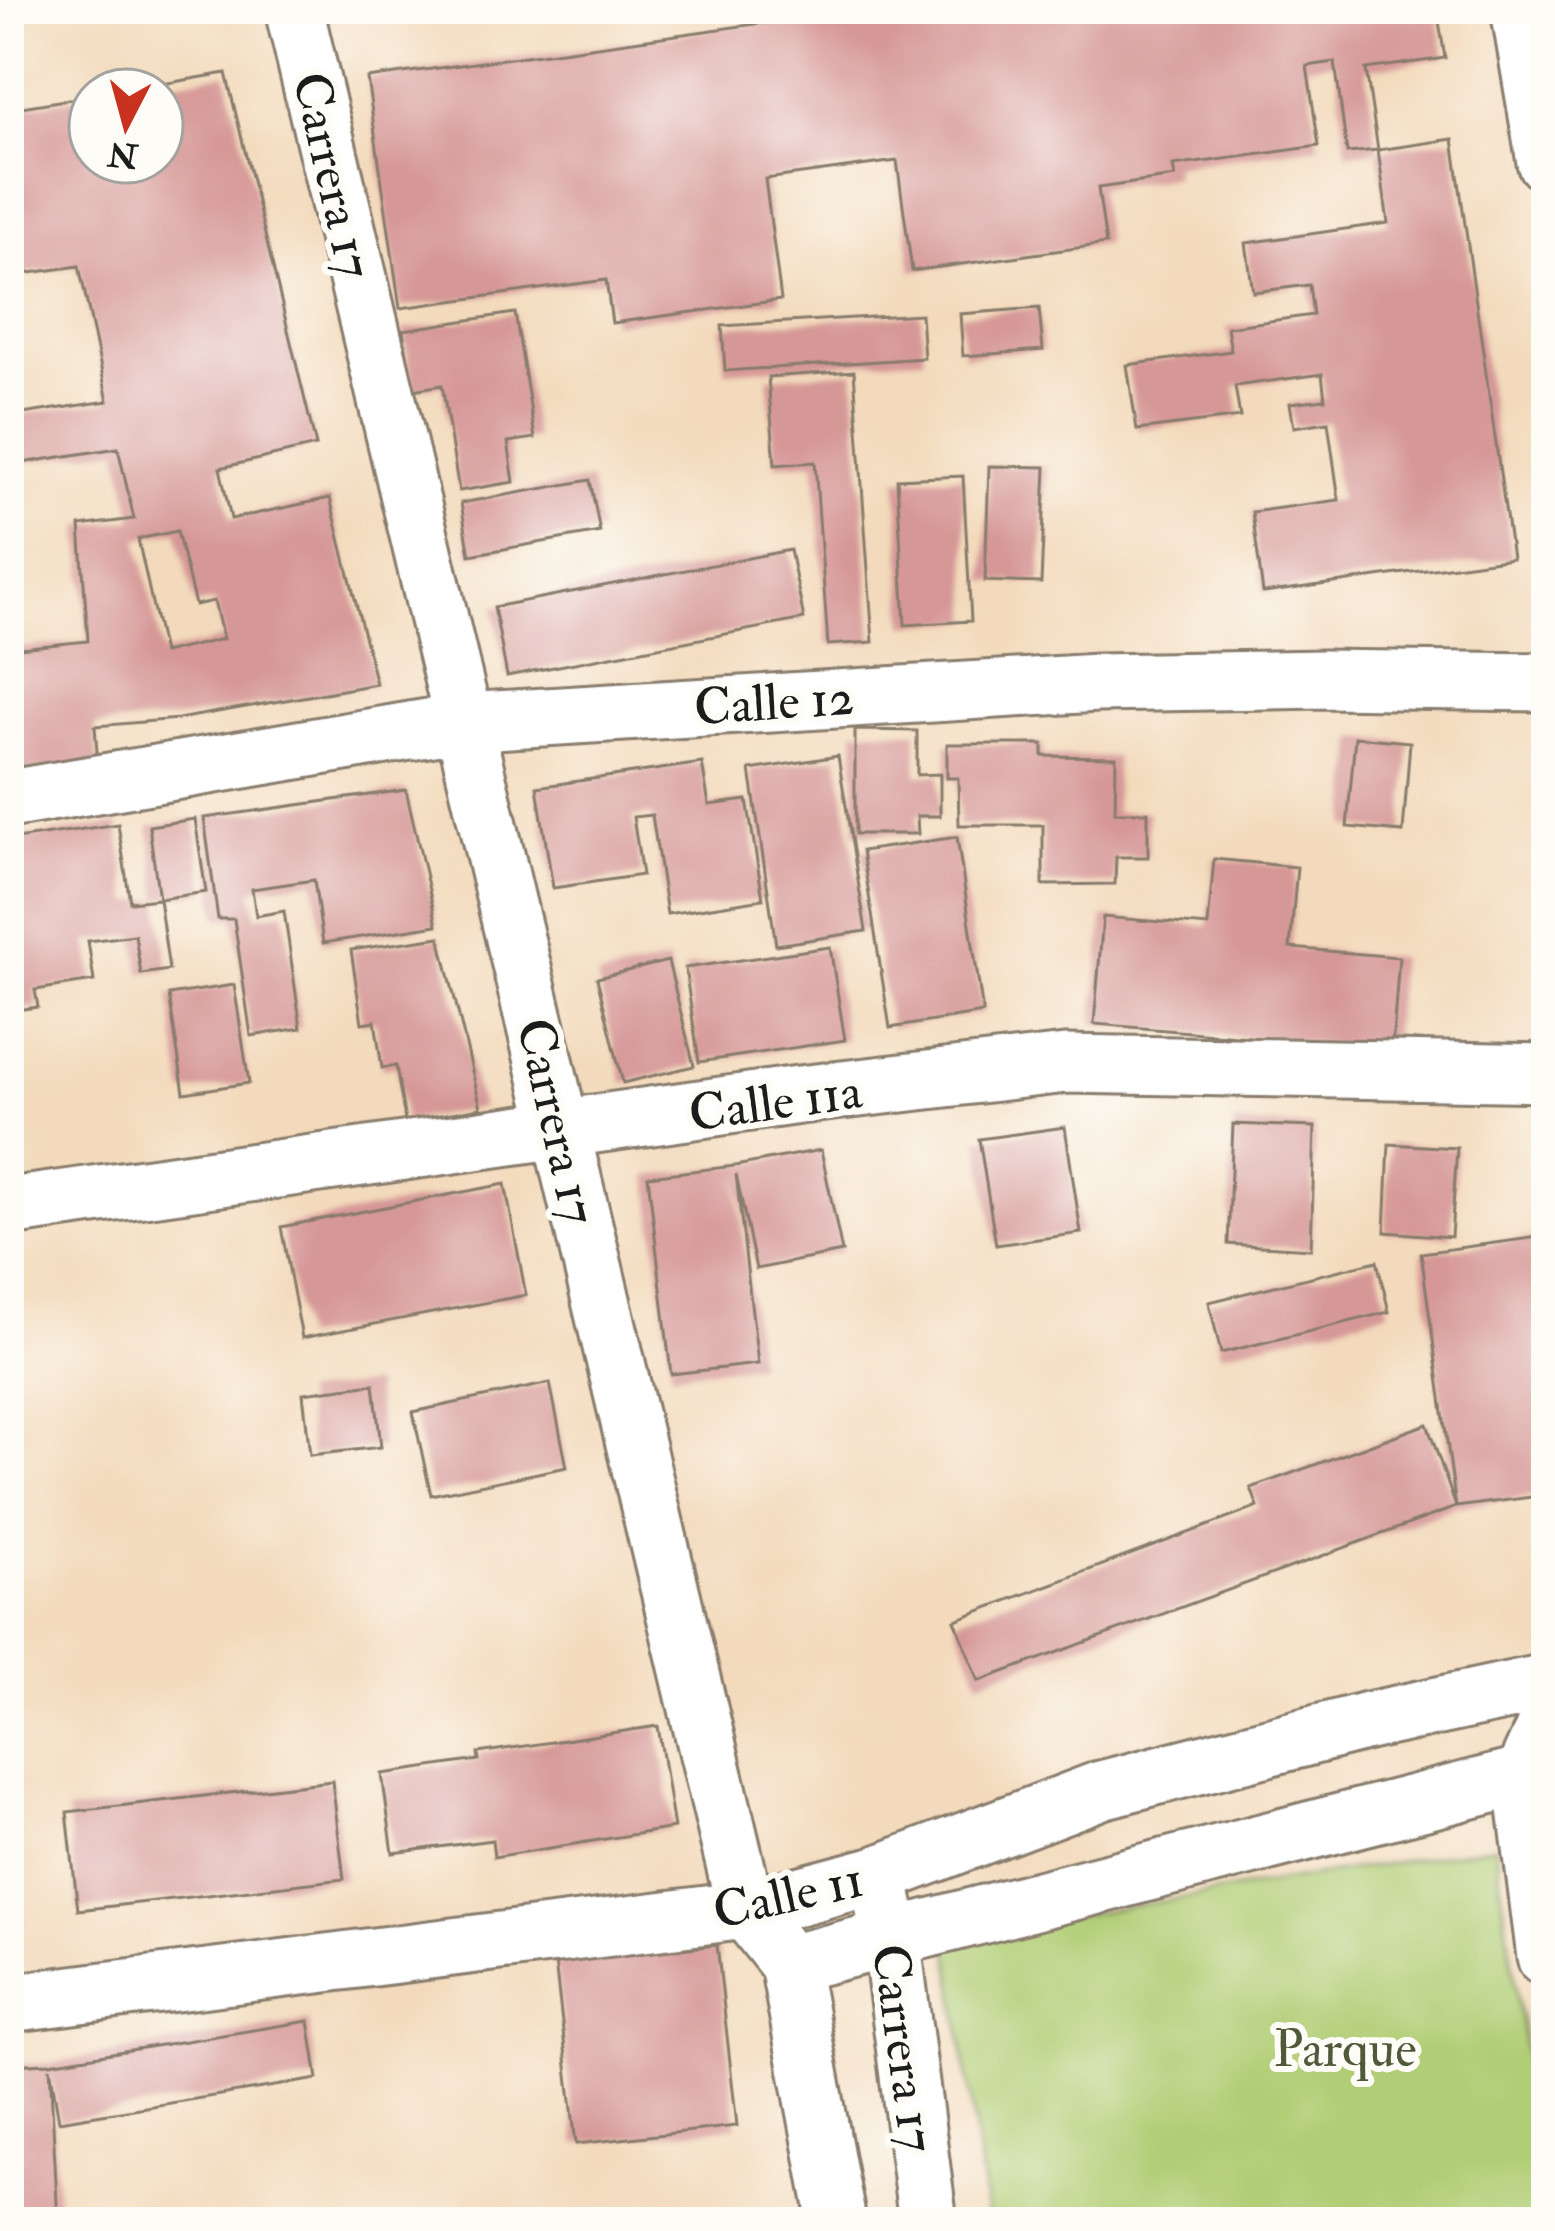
<svg xmlns="http://www.w3.org/2000/svg" width="1555" height="2231" viewBox="0 0 1555 2231" font-family="'IM FELL Double Pica',serif">
<rect width="100%" height="100%" fill="#fdfcf7"/>
<filter id="ink" filterUnits="userSpaceOnUse"><feTurbulence type="fractalNoise" baseFrequency=".00833" numOctaves="2"/><feDisplacementMap in="SourceGraphic" scale="24" xChannelSelector="R" yChannelSelector="G"/><feConvolveMatrix kernelMatrix="1 2 1 2 8 2 1 2 1" color-interpolation-filters="sRGB"/></filter>
<filter id="wash" filterUnits="userSpaceOnUse"><feTurbulence type="fractalNoise" baseFrequency=".004" numOctaves="4" result="noise"/><feDisplacementMap in="SourceGraphic" scale="48" xChannelSelector="R" yChannelSelector="G"/><feGaussianBlur stdDeviation="2.7" result="paint"/><feColorMatrix in="noise" values="0 0 0 0 0 0 0 0 0 0 0 0 0 0 0 0 0 1.4 0 .05"/><feComposite in="paint" operator="in"/></filter>
<g filter="url(#wash)">
<rect width="100%" height="100%" fill="#f3dabc"/>
<polygon fill="#b1cd74" stroke="#667448" stroke-width="3" points="1495,1846 1546,2196 1546,2222 988,2222 947,1937"/>
<g id="blocks">
<g fill="#d69897" fill-rule="evenodd">
<polygon points="864,9 1437,9 1445,58 1366,69 1378,150 1347,153 1335,62 1307,66 1319,146 1173,166 1175,177 1098,188 1106,244 912,271 897,161 765,179 781,300 612,323 606,280 400,308 367,78"/>
<path d="M226 73 316 446 220 468 231 519 330 498 376 684 178 719 95 726 98 765 21 773 14 701 9 702V649L88 641 80 526 134 519 118 448 9 465V416L108 401 79 266 9 276V109L90 96V162H162V90L139 88ZM177 531 195 605 214 601 223 639 163 653 138 539Z"/>
<polygon points="1453,139 1512,558 1263,593 1252,512 1339,500 1328,422 1294,427 1290,403 1325,399 1322,374 1235,386 1240,417 1137,430 1127,365 1231,351 1227,327 1313,315 1309,285 1253,292 1246,243 1388,223 1378,150"/>
<polygon points="1039,308 1043,350 963,356 960,314"/>
<polygon points="515,313 535,438 508,442 514,482 459,491 442,385 413,390 403,330"/>
<polygon points="921,314 924,358 725,371 722,326"/>
<polygon points="854,371 873,642 828,645 815,462 775,465 768,377"/>
<polygon points="989,466 1046,467 1041,583 985,581"/>
<polygon points="963,476 971,621 905,625 897,479"/>
<polygon points="590,480 600,532 470,555 461,503"/>
<polygon points="790,550 804,619 507,676 494,607"/>
<polygon points="855,730 917,731 917,775 940,774 940,816 917,816 918,834 855,834"/>
<polygon points="1355,737 1410,742 1403,832 1347,827"/>
<polygon points="947,744 1043,744 1043,756 1116,757 1115,812 1148,812 1148,857 1116,857 1115,884 1043,885 1043,825 959,825 958,778 947,778"/>
<polygon points="838,756 866,931 776,945 750,770"/>
<polygon points="702,763 709,805 747,800 763,899 667,914 652,815 633,817 642,875 553,888 537,787"/>
<polygon points="406,790 437,925 323,943 314,880 252,889 256,916 284,911 301,1028 251,1036 234,919 218,919 204,818"/>
<polygon points="195,819 206,892 159,899 169,970 141,974 135,935 88,941 94,981 35,990 38,1007 9,1011 9,840 118,824 130,902 159,899 149,826"/>
<polygon points="957,837 983,1013 890,1028 862,851"/>
<polygon points="1214,859 1297,867 1290,948 1399,957 1392,1049 1094,1024 1103,917 1208,926"/>
<polygon points="440,937 481,1108 405,1121 396,1066 382,1068 375,1021 362,1023 351,950"/>
<polygon points="830,947 845,1040 699,1062 685,968"/>
<polygon points="668,961 694,1066 623,1083 597,978"/>
<polygon points="234,985 249,1083 184,1093 169,995"/>
<polygon points="1233,1124 1315,1127 1311,1249 1228,1244"/>
<polygon points="1065,1127 1081,1233 996,1245 979,1139"/>
<polygon points="1389,1144 1457,1148 1451,1237 1385,1232"/>
<polygon points="821,1150 842,1252 756,1269 736,1174 758,1364 671,1374 648,1176 735,1166"/>
<polygon points="505,1184 526,1295 302,1338 281,1227"/>
<polygon points="1546,1236 1546,1495 1456,1507 1421,1253"/>
<polygon points="1377,1261 1389,1312 1221,1353 1209,1302"/>
<polygon points="550,1383 567,1467 431,1495 413,1412"/>
<polygon points="374,1384 381,1447 310,1455 303,1393"/>
<polygon points="1427,1424 1456,1507 979,1681 955,1620 1258,1507 1251,1488"/>
<polygon points="658,1726 674,1828 494,1857 492,1840 393,1853 382,1774 479,1760 478,1753"/>
<polygon points="332,1781 344,1879 78,1910 67,1812"/>
<polygon points="717,1945 737,2126 576,2144 555,1962"/>
<polygon points="309,2021 318,2079 59,2121 50,2067 58,2222 9,2222 9,2065 50,2063"/>
</g>
</g>
</g>
<g filter="url(#ink)">
<use href="#blocks" fill-opacity="0" stroke="#887b6c" stroke-width="3"/>
<g fill="none" stroke-linecap="round" stroke-linejoin="round">
<defs>
<g id="street">
<polyline points="294,9 746,1910 789,1964 837,2222"/>
<polyline points="1520,9 1546,162"/>
<polyline points="9,799 463,722 1097,683 1323,679 1546,682"/>
<polyline points="9,1207 799,1095 1066,1064 1546,1073"/>
<polyline points="1546,1726 1523,1776 1546,1957"/>
<polyline points="883,1900 891,1937 928,2222"/>
<polyline points="789,1964 1523,1776"/>
<polyline points="9,2003 746,1910 877,1875 1101,1790 1368,1721 1546,1683"/>
</g>
</defs>
<use href="#street" stroke="#887b6c" stroke-width="63"/>
<use href="#street" stroke="#fff" stroke-width="57"/>
</g>
</g>
<g text-anchor="middle" stroke-width="12" stroke-linejoin="round" paint-order="stroke">
<g font-size="51" fill="#1c1c1c" stroke="#fdfcf7">
<text transform="translate(334 175) rotate(77)" y="18">Carrera 17</text>
<text transform="translate(774 701) rotate(-4)" y="18">Calle 12</text>
<text transform="translate(775 1101) rotate(-8)" y="18">Calle 11a</text>
<text transform="translate(558 1121) rotate(77)" y="18">Carrera 17</text>
<text transform="translate(788 1894) rotate(-13)" y="18">Calle 11</text>
<text transform="translate(905 2048) rotate(82)" y="18">Carrera 17</text>
</g>
<g font-size="51" fill="#505a3b" stroke="#fdfcf7">
<text x="1345" y="2066">Parque</text>
</g>
</g>
<rect width="1555" height="2231" fill="none" stroke="#fdfcf7" stroke-width="48"/>
<g transform="translate(126 126) rotate(186)"><circle r="57" fill="#fdfcf7" stroke="#a3a29f" stroke-width="3"/>
<path d="M0-9L21 45L0 30L-21 45Z" fill="#c8321e"/>
<text y="-18" font-size="33" font-weight="bold" text-anchor="middle" fill="#1c1c1c">N</text>
</g>
</svg>
